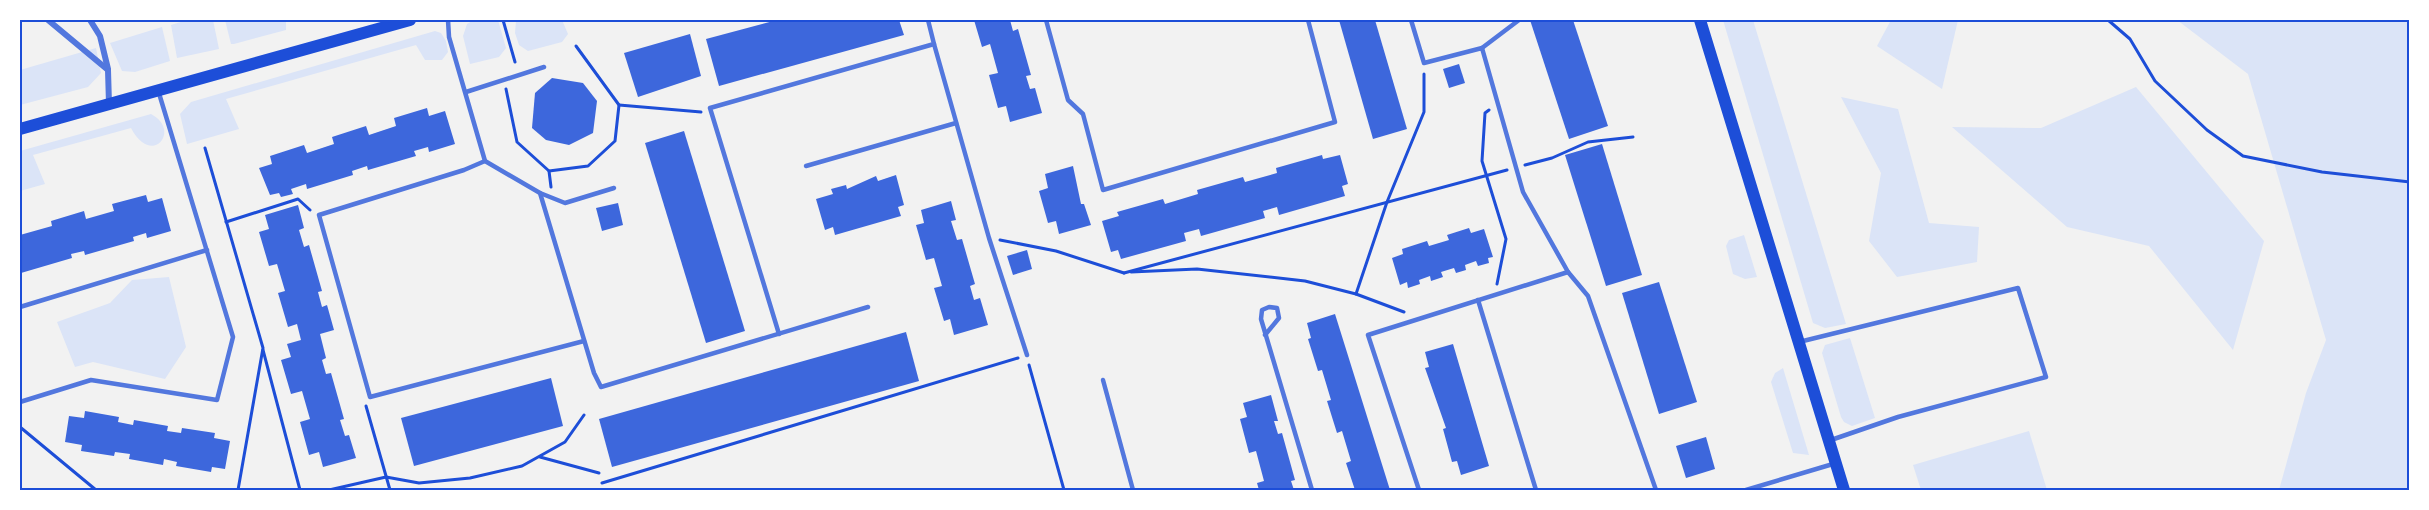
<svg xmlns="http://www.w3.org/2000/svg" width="2429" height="510" viewBox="0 0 2429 510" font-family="'PT Serif',serif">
<rect width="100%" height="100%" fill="#f2f2f2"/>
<g fill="#dbe4f7">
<polygon points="187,20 213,20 219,49 177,58 171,25"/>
<polygon points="225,20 286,20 286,30 234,44 231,44"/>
<polygon points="474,20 498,20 506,48 499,57 470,64 463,36 467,24"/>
<polygon points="520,20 562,20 568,34 562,42 528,51 519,45 515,33 516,21"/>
<polygon points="1723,20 1753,20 1846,324 1825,328 1813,323"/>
<polygon points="1891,20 1958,20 1942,89 1877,46"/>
<polygon points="2177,20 2409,20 2409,490 2279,490 2306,393 2326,340 2248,74"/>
<polygon points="162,27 170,61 135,72 122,71 110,43"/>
<polygon points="435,31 441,33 446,41 448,52 442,60 425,60 416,45 226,99 239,129 187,144 180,114 191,102"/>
<polygon points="96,48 101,73 88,87 20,105 20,70"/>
<polygon points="2136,87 2264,241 2233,350 2149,246 2067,227 1952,127 2041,128"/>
<polygon points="1841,97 1898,109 1929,223 1979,227 1977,262 1897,277 1869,241 1881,173"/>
<path d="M151 114C182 130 152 168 131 128L33 155 45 184 20 191V151Z"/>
<polygon points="1744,235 1757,277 1745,279 1733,274 1726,246 1729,240"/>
<polygon points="169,277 186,347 165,379 93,362 75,367 57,322 110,303 132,280"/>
<polygon points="1850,338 1875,418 1852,426 1844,422 1841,417 1822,353 1825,345"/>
<polygon points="1783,368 1809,455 1793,453 1771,382 1775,373"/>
<polygon points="2029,431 2047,490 1921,490 1913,465"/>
</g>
<g fill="#3d67dc">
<polygon points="777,20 899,20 904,35 719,86 706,39"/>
<polygon points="974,20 1010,20 1013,31 1018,29 1031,75 1026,76 1030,89 1035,88 1042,113 1010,122 1006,106 998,108 989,75 998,73 990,44 982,47"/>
<polygon points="1339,20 1375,20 1407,129 1373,139"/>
<polygon points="1530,20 1573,20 1608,126 1569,139"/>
<polygon points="690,34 701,76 638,97 624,53"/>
<polygon points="1459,64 1465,83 1449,88 1443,69"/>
<polygon points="552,78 583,83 597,101 593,133 569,145 546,140 532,128 535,93"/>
<polygon points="427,108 429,116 445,111 455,144 429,152 428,147 414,151 416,156 368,170 367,166 352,171 353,175 307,189 306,184 291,189 293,194 281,197 279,193 270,195 259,168 272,164 270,156 304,145 307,153 334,144 332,137 366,126 369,135 396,126 394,118"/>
<polygon points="684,131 745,331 706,343 645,143"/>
<polygon points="1602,144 1642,275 1606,286 1565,155"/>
<polygon points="1322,155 1323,159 1340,155 1348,184 1342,186 1345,196 1279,215 1277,207 1263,211 1265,218 1201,236 1199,229 1184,233 1186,241 1121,259 1118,250 1111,252 1102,221 1119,216 1117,212 1163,199 1165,204 1198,194 1197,190 1243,177 1245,182 1277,173 1276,168"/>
<polygon points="1073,166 1081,204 1084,204 1091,225 1059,234 1056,221 1048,223 1039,191 1048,188 1045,174"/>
<polygon points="896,175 904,205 898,207 901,216 835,235 833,227 825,230 816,199 833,194 831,189 846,185 847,189 876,176 878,181"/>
<polygon points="146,195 148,202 162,198 171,231 147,238 146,233 133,237 134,241 85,255 84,251 71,254 72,258 21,273 20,235 52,226 51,221 84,211 86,219 114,211 112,204"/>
<polygon points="951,201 956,220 951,221 957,240 962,239 975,284 970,286 974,300 980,298 988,325 954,335 950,319 944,321 934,288 942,286 934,258 926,260 916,225 924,223 921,210"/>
<polygon points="618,203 623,225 602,231 596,208"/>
<polygon points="298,205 304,228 299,230 304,247 309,245 322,291 318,292 322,307 327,305 334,330 320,334 326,358 322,360 326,374 331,373 344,419 340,420 345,436 349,435 356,458 323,467 319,452 309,455 300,422 310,419 302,391 291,394 281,360 291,357 287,344 301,340 297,324 288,327 278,293 285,291 277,264 269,266 259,232 269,229 265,215"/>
<polygon points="1469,228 1471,233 1484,229 1493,257 1488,258 1489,263 1478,266 1476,261 1465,265 1466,270 1456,273 1454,268 1441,272 1443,277 1431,281 1430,276 1419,280 1420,284 1408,288 1407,282 1400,285 1392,258 1403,254 1402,249 1427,241 1429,246 1449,240 1447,235"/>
<polygon points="1027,250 1032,269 1013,275 1007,256"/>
<polygon points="1659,282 1697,402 1659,414 1622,293"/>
<polygon points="1335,314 1390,490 1355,490 1346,463 1351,461 1342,431 1337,433 1327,401 1331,400 1322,370 1318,371 1308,339 1311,338 1307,323"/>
<polygon points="906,332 919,381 612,467 599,419"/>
<polygon points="1453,344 1489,466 1461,475 1457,461 1452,462 1443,429 1446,428 1425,368 1429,367 1425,352"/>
<polygon points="551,378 563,426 414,466 401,418"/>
<polygon points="1271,395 1278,421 1274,421 1278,434 1282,433 1295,480 1291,481 1294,490 1259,490 1257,483 1264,481 1256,451 1249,453 1240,419 1247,417 1243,403"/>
<polygon points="85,411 119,417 118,422 133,425 134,420 168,426 167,431 181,433 182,428 215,433 214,438 230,441 225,469 212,467 211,472 176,466 177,462 164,459 163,465 129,459 130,454 115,452 114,456 81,451 82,445 65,442 69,416 84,418"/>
<polygon points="1706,437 1715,469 1686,478 1676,446"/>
</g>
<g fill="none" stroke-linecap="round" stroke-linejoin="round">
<g stroke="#1d4ed8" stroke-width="3">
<polyline points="503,20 515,62"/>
<polyline points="2108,20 2130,39 2155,81 2207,130 2243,156 2322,172 2410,182"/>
<polyline points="506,89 517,142 549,171 551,187"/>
<polyline points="619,105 701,112"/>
<polyline points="1489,110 1485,113 1482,161 1506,239 1497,284"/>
<polyline points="205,148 263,348 238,490"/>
<polyline points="1525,165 1552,158 1588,142 1633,137"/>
<polyline points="549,171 588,166 615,141 619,105 576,46"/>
<polyline points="226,222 298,199 310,210"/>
<polyline points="1000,240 1056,251 1124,273"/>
<polyline points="1131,272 1197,269 1305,281 1356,294 1404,312"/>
<polyline points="1124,273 1507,170"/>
<polyline points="1356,294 1387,202 1424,112 1424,74"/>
<polyline points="263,350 300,490"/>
<polyline points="1029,365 1064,490"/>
<polyline points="366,406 390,490"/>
<polyline points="20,427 96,490"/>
<polyline points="540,457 599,473"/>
<polyline points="602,483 1018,358"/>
<polyline points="329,490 386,477 419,483 470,478 522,466 565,442 584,415"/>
</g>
<g stroke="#5277de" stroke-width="4.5">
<polyline points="448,20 449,37 485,161 540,193 594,373 601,387 868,307"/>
<polyline points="1046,20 1068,100 1083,114 1103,190 1335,122 1308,20"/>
<polyline points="1411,20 1424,63 1482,48 1523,192 1568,272 1588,296 1656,490"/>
<polyline points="934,44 989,238 1027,355"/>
<polyline points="1482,48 1519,20"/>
<polyline points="466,92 544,67"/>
<polyline points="485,161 464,170 319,215 370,397 584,341"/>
<polyline points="806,166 956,123"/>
<polyline points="540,193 565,203 614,188"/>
<polyline points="1478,300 1536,490"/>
<polyline points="20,307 207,250"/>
<polyline points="779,334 710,108 934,44 928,20"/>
<polyline points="1265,335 1279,318 1277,308 1269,307 1262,310 1261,319 1312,490"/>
<polyline points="1799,342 2018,288 2046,377 1898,417 1831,440"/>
<polyline points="1103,380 1133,490"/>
<polyline points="20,402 91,380 217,400 233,337 158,90"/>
<polyline points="1419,490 1368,335 1568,272"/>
<polyline points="1746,490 1833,464"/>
</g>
<g stroke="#5277de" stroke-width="6">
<polyline points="48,20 108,70 109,104"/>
<polyline points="90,20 100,36 108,69"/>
</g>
<g stroke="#1d4ed8" stroke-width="12">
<polyline points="1700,20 1844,490"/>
<polyline points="20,129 410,20"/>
</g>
</g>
<rect width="2429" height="510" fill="none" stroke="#ffffff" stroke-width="42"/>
<rect x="21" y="21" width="2387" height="468" fill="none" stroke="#1d4ed8" stroke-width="2"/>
</svg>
